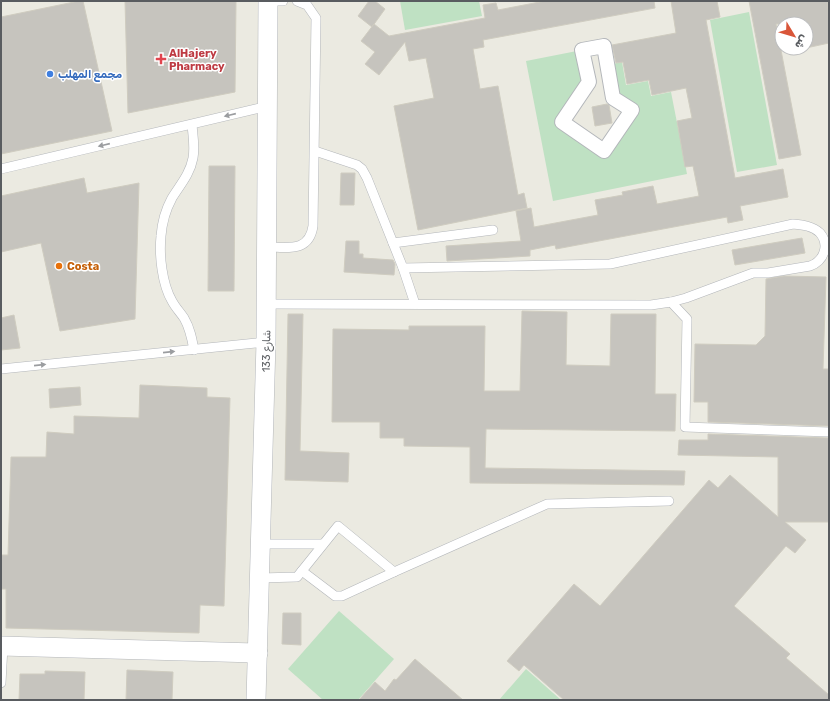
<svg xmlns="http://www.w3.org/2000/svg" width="830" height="701" viewBox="0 0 830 701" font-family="Rubik,'Noto Sans Arabic',sans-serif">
<rect width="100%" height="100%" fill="#ebeae1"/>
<g fill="#bfe1c3">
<polygon points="400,1 479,1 482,16 405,30"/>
<polygon points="749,12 777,165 737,172 710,20"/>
<polygon points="582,50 589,82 562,122 604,151 632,110 613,98 607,65 622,62 626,85 648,81 651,96 671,92 687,174 553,201 526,61"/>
<polygon points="339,611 394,659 358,700 323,700 288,669"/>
<polygon points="526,669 561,700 499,700"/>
</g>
<g fill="#c6c4be" stroke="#cfccc0">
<polygon points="79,1 83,1 112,131 1,154 1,17"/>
<polygon points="125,1 236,1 235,92 128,113"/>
<polygon points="369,1 375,1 385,9 372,27 358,16"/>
<polygon points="545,1 654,1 655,8 483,40 484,47 473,49 480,89 498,86 518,195 524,193 527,208 418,230 394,106 434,98 426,58 409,61 405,42 379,75 365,64 375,52 361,41 374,24 389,36 485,18 483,5 496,3 498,10"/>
<polygon points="671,1 717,1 720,17 706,20 735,178 783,169 788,197 740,206 743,220 728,223 727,217 556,249 555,245 530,250 530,256 447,261 446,246 521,241 516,211 531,208 534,227 598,215 595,200 623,195 622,192 653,186 657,204 699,196 693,166 685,167 677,121 692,118 686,88 652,95 649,80 627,84 623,62 616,63 612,45 676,33"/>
<polygon points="749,1 828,1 829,43 806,48 806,24 776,24 801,155 779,159"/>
<polygon points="607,104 609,105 612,123 595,126 592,107"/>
<polygon points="209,166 235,166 234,291 208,291"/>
<polygon points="341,173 355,173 354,205 340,205"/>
<polygon points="84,178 87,193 139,183 135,319 60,331 41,243 1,252 1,196"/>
<polygon points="802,238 805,253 735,265 732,250"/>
<polygon points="346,241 359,241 359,254 363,254 363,258 393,260 395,264 394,275 344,272"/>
<polygon points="784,276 826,277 823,369 829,369 829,426 708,422 708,402 694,402 695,344 756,345 765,336 766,279"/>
<polygon points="522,311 567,312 566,365 610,366 611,314 656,314 655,394 676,394 675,431 486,429 485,468 685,471 684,485 470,483 470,447 404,446 404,438 380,438 380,422 332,422 333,329 409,330 409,326 485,326 484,391 520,391"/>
<polygon points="288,314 303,314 300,451 349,453 348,482 285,480"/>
<polygon points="14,315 20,348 1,350 1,318"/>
<polygon points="140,385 207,388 207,397 230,398 224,606 200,605 199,633 6,628 6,589 1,589 1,555 8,555 11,457 46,457 47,432 74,434 74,416 139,418"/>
<polygon points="80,387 81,405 50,408 49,389"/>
<polygon points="708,434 829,438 829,522 785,522 806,540 795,553 786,546 734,606 790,654 786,658 829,695 829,700 564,700 524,665 519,671 507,661 574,584 600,606 709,480 718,488 730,475 778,517 778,457 678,455 679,440 708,440"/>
<polygon points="283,613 301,613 301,645 282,644"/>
<polygon points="415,659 463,700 359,700 375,682 385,691 394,679 396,680"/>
<polygon points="127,670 173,672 172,700 126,700"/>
<polygon points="45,671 85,672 84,700 19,700 20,674 45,674"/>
</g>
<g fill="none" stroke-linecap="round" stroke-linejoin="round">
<defs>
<g id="service">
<polyline points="268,1 283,1"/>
<path d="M192 125C193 136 195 147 193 158 190 174 180 185 172 198 166 209 162 223 161 236 159 255 162 284 172 301 175 307 180 312 184 318 190 328 192 339 194 350"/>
<polyline points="315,151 357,165 362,169 367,178 403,268 415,304"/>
<polyline points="1,169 268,106"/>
<polyline points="393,243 493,230"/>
<path d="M267 247C287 247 309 253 313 226L316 18 307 5 297 1"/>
<polyline points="671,302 687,319 685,427 829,432"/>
<path d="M267 304 651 305 671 302 686 298 753 273H768L810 266C824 261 830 245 820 233 813 226 803 225 793 224L610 264 403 268"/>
<polyline points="1,369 266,342"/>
<polyline points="261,544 323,544"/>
<polyline points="302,571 335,596 342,596 394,572"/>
<polyline points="260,578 297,577 338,526 394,572 547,504 669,501"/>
<polyline points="1,683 3,646"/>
</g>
<polygon id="pedestrian" points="604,46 613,98 632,110 604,151 562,122 589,82 582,50"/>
<g id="minor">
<polyline points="1,646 258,653"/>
<polyline points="256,700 266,342 268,1"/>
</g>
</defs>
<use href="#service" stroke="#b3b6ba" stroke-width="10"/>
<use href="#pedestrian" stroke="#b3b6ba" stroke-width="16"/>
<use href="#minor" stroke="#b3b6ba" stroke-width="20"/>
<use href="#service" stroke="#fff" stroke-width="9"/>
<use href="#pedestrian" stroke="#fff" stroke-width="14"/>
<use href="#minor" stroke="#fff" stroke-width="19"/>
</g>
<defs><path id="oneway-solid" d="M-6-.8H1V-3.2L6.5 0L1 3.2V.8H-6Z"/></defs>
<g fill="#9b9da0">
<use href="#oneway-solid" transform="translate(230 115) rotate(167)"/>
<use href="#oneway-solid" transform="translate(104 145) rotate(167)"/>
<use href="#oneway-solid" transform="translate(169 352) rotate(-6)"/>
<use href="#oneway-solid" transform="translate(40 365) rotate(-6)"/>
</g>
<path fill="#e0444e" stroke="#fff" stroke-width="1.5" d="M159 53h4v4h4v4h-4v4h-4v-4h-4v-4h4z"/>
<circle fill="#3f7fe0" stroke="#fff" stroke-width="1.5" cx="50" cy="74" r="4"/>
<circle fill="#e8710a" stroke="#fff" stroke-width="1.5" cx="59" cy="266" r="4"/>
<g text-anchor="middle" stroke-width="3" stroke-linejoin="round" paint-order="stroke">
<g font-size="11" font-weight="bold" fill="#be3a42" stroke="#fff" text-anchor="start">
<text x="169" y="57">AlHajery<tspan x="169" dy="13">Pharmacy</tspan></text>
</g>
<g font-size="11" font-weight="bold" fill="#366cbe" stroke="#fff" text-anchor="start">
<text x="58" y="78">مجمع المهلب</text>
</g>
<g font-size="11" font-weight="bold" fill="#c56008" stroke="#fff" text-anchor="start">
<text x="67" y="270">Costa</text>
</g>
<g font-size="11" fill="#595c60" stroke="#fff">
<text transform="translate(266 351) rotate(-89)" y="4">شارع 133</text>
</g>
</g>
<rect width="830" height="701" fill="none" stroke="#595c60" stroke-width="4"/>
<g transform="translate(794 36) rotate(128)"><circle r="19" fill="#ffffff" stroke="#bdbebf"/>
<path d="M0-3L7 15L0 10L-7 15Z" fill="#d95639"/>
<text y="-6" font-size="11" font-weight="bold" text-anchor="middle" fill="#595c60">ش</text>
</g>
</svg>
